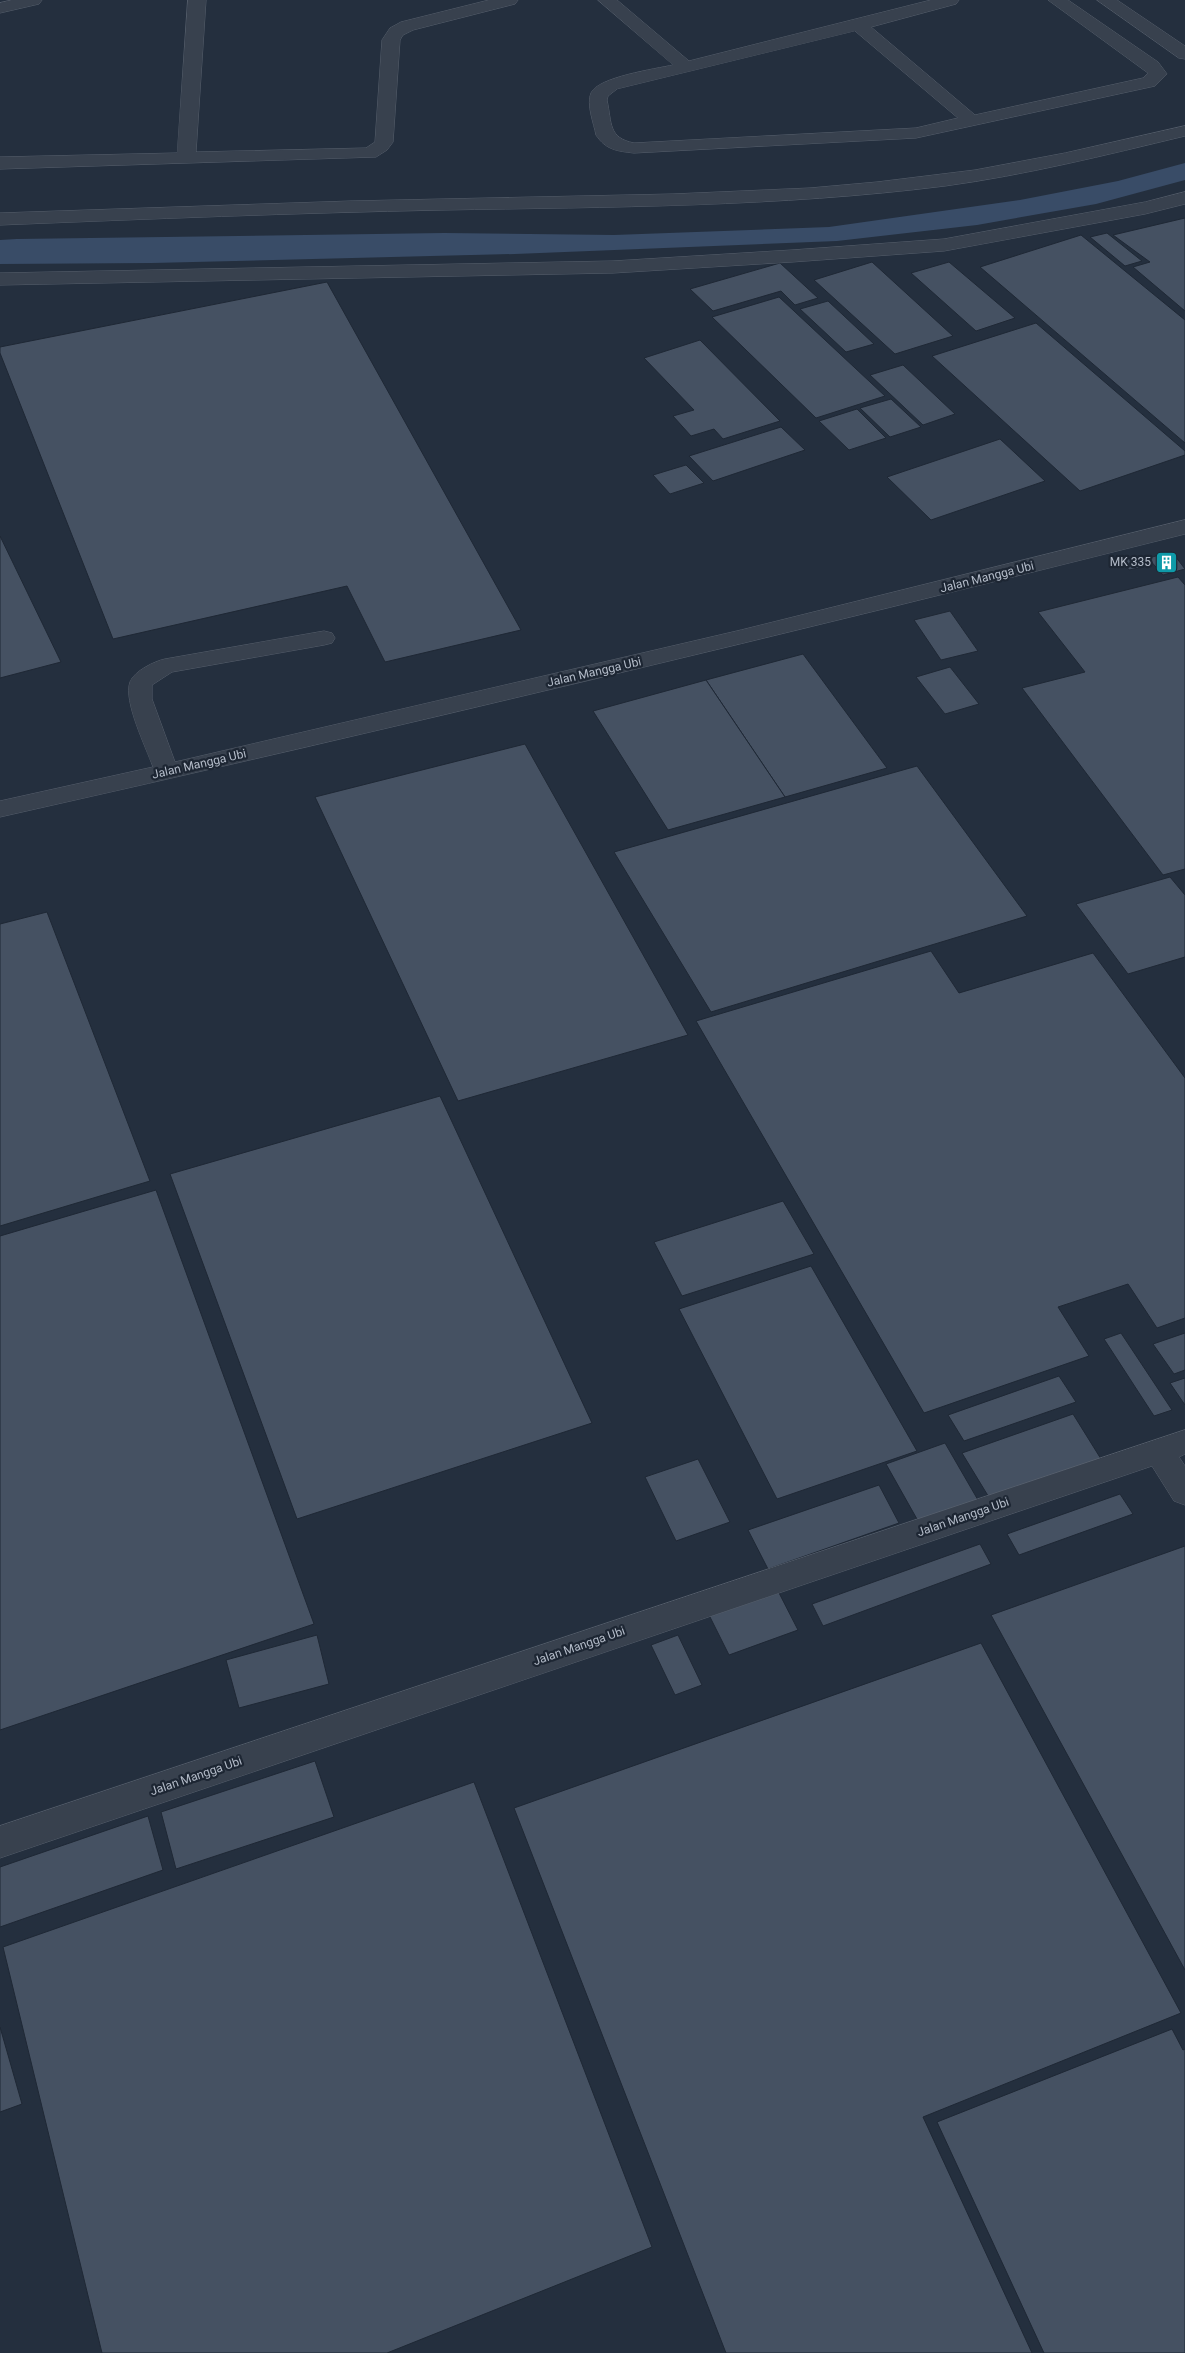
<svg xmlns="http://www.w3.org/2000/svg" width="1185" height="2353" viewBox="0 0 1185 2353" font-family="Roboto,sans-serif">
<rect width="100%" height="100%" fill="#242f3e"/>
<polygon fill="#394c67" points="1185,163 1185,180 1096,204 977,225 837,241 515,254 152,263 0,264 0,240 17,239 444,233 614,235 829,227 1020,200 1118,181"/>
<g fill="#455162" stroke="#1f2835">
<polygon points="1185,218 1185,311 1133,267 1150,262 1113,235"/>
<polygon points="1107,233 1142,261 1125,266 1090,237"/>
<polygon points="1081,235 1185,320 1185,443 980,267"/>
<polygon points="872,262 953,336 895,354 814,280"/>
<polygon points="949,262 1015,318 976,331 911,273"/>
<polygon points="780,263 818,298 795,305 781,291 713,311 690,289"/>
<polygon points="327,282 521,630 385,662 347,586 113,639 0,353 0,347"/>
<polygon points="779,297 885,396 816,418 712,317"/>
<polygon points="828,301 874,344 846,352 800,309"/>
<polygon points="1036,323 1185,451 1185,455 1080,491 932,356"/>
<polygon points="700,340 780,421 723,439 714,429 691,436 673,416 694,410 644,358"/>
<polygon points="903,365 955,414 923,425 870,375"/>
<polygon points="891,399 921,427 890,437 860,408"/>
<polygon points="857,409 886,438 849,450 819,421"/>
<polygon points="781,427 805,450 713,481 689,456"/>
<polygon points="1000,439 1045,481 931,520 887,477"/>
<polygon points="686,465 704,483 670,494 653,475"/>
<polygon points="0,536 61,662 0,678"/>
<polygon points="1172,552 1185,569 1163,575 1148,558"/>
<polygon points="1137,557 1144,567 1129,570 1122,560"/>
<polygon points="1178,577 1185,585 1185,869 1163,875 1022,688 1085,672 1038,612"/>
<polygon points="950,611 978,651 941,660 914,620"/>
<polygon points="803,654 887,768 785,797 706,680"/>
<polygon points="950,667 979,704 945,714 916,677"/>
<polygon points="706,680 785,797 668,830 593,711"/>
<polygon points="525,744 688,1035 458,1101 315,797"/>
<polygon points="917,766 1027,916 711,1012 614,852"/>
<polygon points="1170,877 1185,895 1185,957 1128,974 1076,904"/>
<polygon points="47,912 150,1181 0,1226 0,924"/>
<polygon points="931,951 959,993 1093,953 1185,1078 1185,1318 1157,1328 1128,1284 1058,1307 1089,1356 924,1413 696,1021"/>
<polygon points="440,1096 592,1423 297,1519 170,1174"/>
<polygon points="156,1190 314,1624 0,1730 0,1236"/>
<polygon points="783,1201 814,1254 682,1296 654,1242"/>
<polygon points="811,1266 917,1451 777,1499 679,1309"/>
<polygon points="1121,1333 1172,1410 1154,1416 1104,1339"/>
<polygon points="1185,1333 1185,1370 1174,1374 1153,1344"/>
<polygon points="1059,1376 1076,1402 964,1441 948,1415"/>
<polygon points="1185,1378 1185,1405 1170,1383"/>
<polygon points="1073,1414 1101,1459 990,1499 962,1453"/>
<polygon points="945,1443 982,1507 922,1528 886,1464"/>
<polygon points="698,1459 730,1522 676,1541 645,1477"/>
<polygon points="879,1485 899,1523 768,1569 748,1530"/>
<polygon points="1120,1494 1133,1514 1019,1555 1007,1534"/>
<polygon points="980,1544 991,1564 823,1626 812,1604"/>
<polygon points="1185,1546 1185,1970 991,1615"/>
<polygon points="776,1587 798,1630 729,1655 707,1611"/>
<polygon points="317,1635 329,1684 239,1708 226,1660"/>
<polygon points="678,1635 702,1685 675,1695 651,1645"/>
<polygon points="981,1643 1181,2013 923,2117 1032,2353 726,2353 514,1808"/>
<polygon points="315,1761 334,1817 176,1869 161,1812"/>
<polygon points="474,1782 652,2247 387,2353 102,2353 3,1947"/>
<polygon points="148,1816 163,1870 0,1927 0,1867"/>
<polygon points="0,2027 22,2104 0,2112"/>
<polygon points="1172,2029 1183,2050 1185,2049 1185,2353 1044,2353 937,2122"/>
</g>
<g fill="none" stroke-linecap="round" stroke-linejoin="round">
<defs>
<g id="minor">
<polygon points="12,0 42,0 39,4 0,13 0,3"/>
<polygon points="188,0 206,0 196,152 366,148 375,142 382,40 390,28 401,22 489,0 518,0 515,4 413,30 403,35 400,40 393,142 387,150 376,157 0,169 0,157 177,153"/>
<path d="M598 0H617L689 61 931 0H959L956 4 871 27 975 115 1143 78 1148 73 1048 0H1068L1158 62 1167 74 1155 86 916 138 634 153C617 151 606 150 596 135 594 124 586 104 591 93 598 77 655 69 673 65ZM855 31 958 118 916 128 634 143C608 138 612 123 607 100L608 96 617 89Z"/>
<polygon points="1097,0 1117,0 1185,46 1185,59 1179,58"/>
<path d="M1185 126V136C1106 155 1026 175 945 186 778 207 610 207 443 210 295 213 148 219 0 225V213L351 201 673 194 810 188 877 182 975 170 1065 153Z"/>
<polygon points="1185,192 1185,204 1145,214 944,251 792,262 613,273 0,285 0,273 613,261 792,250 944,239 1145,202"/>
<path d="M1185 520V534C791 633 396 728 0 817V801L153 767C146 747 123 701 130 682 134 671 155 661 165 659L324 631 332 633 335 638 332 643 324 645 172 672 152 685V699L175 762 741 630Z"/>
<polygon points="1185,1430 1185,1454 1179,1457 1185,1466 1185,1505 1174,1501 1152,1466 0,1858 0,1826"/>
</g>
</defs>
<use href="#minor" stroke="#565f6c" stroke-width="1"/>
<use href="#minor" fill="#38414e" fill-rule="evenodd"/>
</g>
<defs>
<symbol id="building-square" viewBox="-11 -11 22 22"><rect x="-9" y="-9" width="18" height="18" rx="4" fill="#0f9aa8" stroke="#1d2633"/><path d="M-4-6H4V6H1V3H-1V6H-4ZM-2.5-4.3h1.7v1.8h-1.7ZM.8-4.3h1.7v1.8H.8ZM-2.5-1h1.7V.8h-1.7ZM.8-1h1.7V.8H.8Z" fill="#fff"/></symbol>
</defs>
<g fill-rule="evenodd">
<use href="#building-square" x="1154" y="550" width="25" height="25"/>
</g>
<g text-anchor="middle" stroke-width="4.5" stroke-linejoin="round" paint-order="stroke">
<g font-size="12" fill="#b4bcc9" stroke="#1d2633" text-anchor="end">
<text x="1151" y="566">MK 335</text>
</g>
<g font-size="12" fill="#b4bcc9" stroke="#1d2633">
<text transform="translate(987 577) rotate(-14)" y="4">Jalan Mangga Ubi</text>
<text transform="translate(594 672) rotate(-13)" y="4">Jalan Mangga Ubi</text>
<text transform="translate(199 764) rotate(-13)" y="4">Jalan Mangga Ubi</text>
<text transform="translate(963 1517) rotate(-19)" y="4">Jalan Mangga Ubi</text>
<text transform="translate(579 1646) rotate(-19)" y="4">Jalan Mangga Ubi</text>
<text transform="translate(196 1776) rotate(-19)" y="4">Jalan Mangga Ubi</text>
</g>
</g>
</svg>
